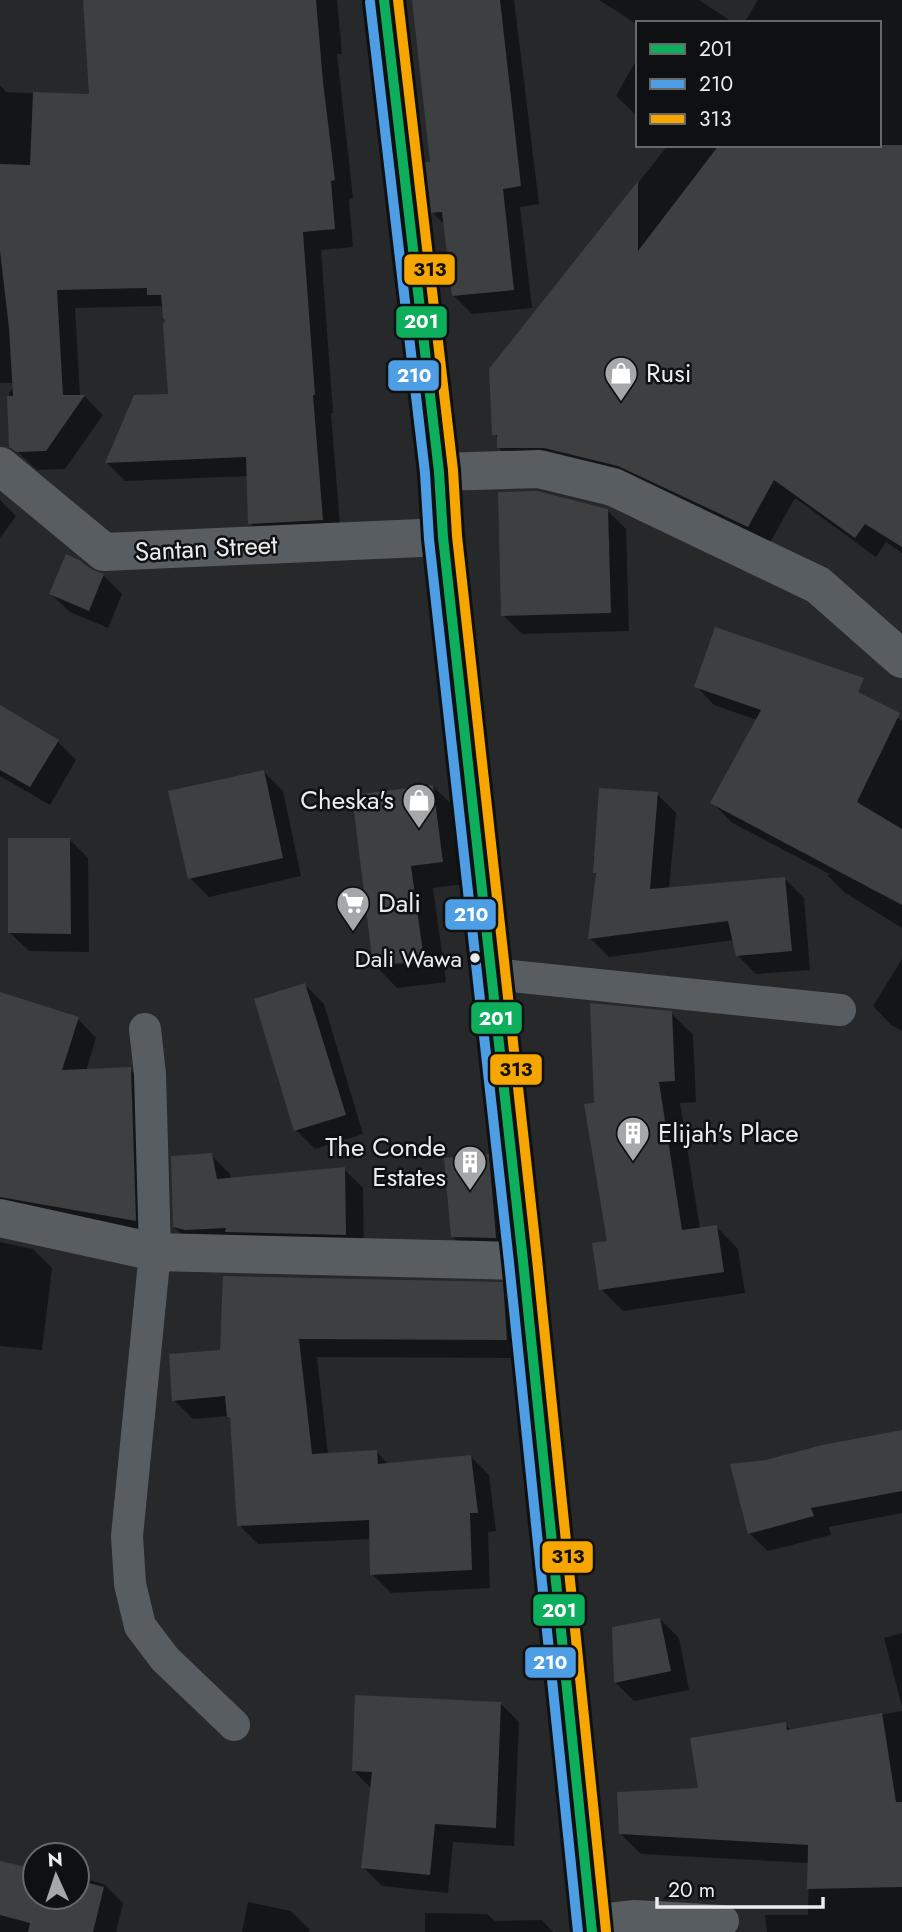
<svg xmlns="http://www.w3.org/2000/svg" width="902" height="1932" viewBox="0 0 902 1932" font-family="Jost,sans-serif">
<rect width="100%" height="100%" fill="#26282a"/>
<g fill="#0007" fill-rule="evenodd">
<polygon points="82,0 337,0 342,54 337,54 353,198 349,199 353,247 321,250 333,413 331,413 341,538 268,542 250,523 248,476 125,481 107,463 170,396 167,320 164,310 160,306 75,308 80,397 85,397 103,415 65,469 37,470 11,446 9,393 16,383 0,383 0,85 6,92 91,96 85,6"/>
<polygon points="418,0 514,0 539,204 520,207 532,308 472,314 453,295 445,225 432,212 432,163"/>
<polygon points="599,0 699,0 734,23 638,23 638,25"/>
<polygon points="758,0 902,0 902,553 886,542 876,557 795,498 768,546 519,468 499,448 499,439 494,434 491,370 668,145 879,145 879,23 744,23"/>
<polygon points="638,57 638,117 616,96"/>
<polygon points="0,500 16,516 0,538"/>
<polygon points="607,510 626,529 629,631 522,634 503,615"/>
<polygon points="90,571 103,575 122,594 108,628 70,612 51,594"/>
<polygon points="805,659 902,721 902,928 844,892 827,875 831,875 731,822 713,803 757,720 714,705 696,686"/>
<polygon points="0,707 57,741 76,760 50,805 0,776"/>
<polygon points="264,772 283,791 301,876 209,897 190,878"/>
<path d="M433 786 456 809 465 884 433 888 446 982 397 988 375 965ZM433 957V960L392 965V962Z"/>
<polygon points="657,794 676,813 669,889 785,879 804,898 810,970 756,974 737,955 734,940 609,957 590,938 598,876 594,872"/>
<polygon points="69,839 88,858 89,952 29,951 10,933"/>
<polygon points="902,959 902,1031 891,1025 873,1006"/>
<polygon points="305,985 324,1004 363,1134 315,1149 296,1130 256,1000"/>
<polygon points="0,994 78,1019 96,1038 86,1071 130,1069 149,1088 154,1239 0,1227"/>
<polygon points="671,1013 693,1035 696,1102 680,1103 700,1229 717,1227 738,1249 745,1293 623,1311 601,1289 609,1243 596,1104"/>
<polygon points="211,1155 230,1174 231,1179 344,1169 363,1188 364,1253 193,1246 174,1227"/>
<polygon points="488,1156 518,1186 525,1268 483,1267 453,1237"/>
<polygon points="0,1242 33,1249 52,1268 42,1350 0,1346"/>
<polygon points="502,1284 521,1303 525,1358 317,1357 328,1455 377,1452 389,1465 471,1457 489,1475 496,1531 488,1532 490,1588 391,1593 372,1574 371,1539 258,1544 239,1525 231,1419 229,1416 193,1419 174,1400 222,1352"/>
<polygon points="902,1432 902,1513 829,1527 831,1535 768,1551 749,1533 766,1461"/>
<polygon points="660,1619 679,1638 689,1690 634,1701 615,1682"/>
<polygon points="902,1633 902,1706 884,1638"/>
<polygon points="500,1703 519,1722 514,1846 453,1842 448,1893 382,1886 363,1867 372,1789 354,1771"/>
<polygon points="902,1711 902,1932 767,1932 765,1915 808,1915 809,1863 641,1854 621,1834 700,1790 785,1724 792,1731"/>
<polygon points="0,1862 35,1871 35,1897 77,1897 77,1877 104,1884 123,1903 116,1932 0,1932"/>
<polygon points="248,1902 291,1911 310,1930 309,1932 242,1932"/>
<polygon points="425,1913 487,1914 495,1921 542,1920 553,1932 425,1932"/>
</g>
<g fill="#3e3f41">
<polygon points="83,0 316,0 323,82 335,180 331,181 335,229 303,232 315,395 313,395 323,520 248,524 246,457 105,463 134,395 168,394 163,325 165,320 163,318 161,295 147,295 147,288 57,290 63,395 85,395 46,451 17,452 9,447 7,396 13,396 9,328 0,251 0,164 30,165 33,92 89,94"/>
<polygon points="412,0 500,0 521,186 503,189 514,290 452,296 442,212 431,213 425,162 430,162"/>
<polygon points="719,145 902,145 902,547 865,524 855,538 774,480 748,527 618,466 544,448 497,448 497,435 492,435 489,369 638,181 638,251"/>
<polygon points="537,491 608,509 611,613 501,616 498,492"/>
<polygon points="66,554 79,560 91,569 104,574 89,611 49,594"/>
<polygon points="715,627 864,678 858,692 900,713 857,802 902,829 902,905 710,803 761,710 694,687"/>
<polygon points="0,705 59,740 30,787 0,770"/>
<polygon points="264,770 283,858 188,879 168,791"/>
<polygon points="433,785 443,862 411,866 424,960 373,966 352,795"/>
<polygon points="599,788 658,792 650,889 785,877 792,951 736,956 728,921 588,939 596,873 593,873"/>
<polygon points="8,838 70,838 71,934 8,933"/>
<polygon points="305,983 346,1115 294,1131 254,999"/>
<polygon points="0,992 79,1017 62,1070 131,1067 136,1221 0,1197"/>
<polygon points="590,1003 672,1011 675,1081 659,1082 682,1230 717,1225 724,1272 599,1290 592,1243 607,1241 584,1104 594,1103"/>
<polygon points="212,1153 217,1179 345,1167 346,1235 225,1232 226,1228 185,1230 173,1227 171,1156"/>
<polygon points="489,1154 496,1238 451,1237 444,1158"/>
<polygon points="223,1276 503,1282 507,1340 299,1339 312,1454 377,1450 378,1464 471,1455 478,1513 470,1513 472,1570 370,1575 369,1520 237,1526 230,1417 227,1417 225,1396 172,1401 169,1354 220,1350"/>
<polygon points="902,1430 902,1491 811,1508 814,1516 748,1534 730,1464 766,1460 822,1445"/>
<polygon points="660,1618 671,1671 614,1683 612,1627"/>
<polygon points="355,1695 501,1702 496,1828 435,1824 430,1875 361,1868 372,1772 352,1771"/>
<polygon points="882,1713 896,1802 902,1802 902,1887 807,1889 808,1845 619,1834 617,1792 698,1788 690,1738 786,1722 787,1730"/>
<polygon points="0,1861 35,1869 35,1897 77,1897 77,1880 104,1887 93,1932 28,1932 30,1923 0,1915"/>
</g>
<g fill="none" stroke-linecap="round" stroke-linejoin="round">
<g stroke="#585d62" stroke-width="32">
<polyline points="492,974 840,1010"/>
<polyline points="145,1029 150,1074 155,1252 127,1536 130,1584 140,1626 165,1659 234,1725"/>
<polyline points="592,1921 635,1916 723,1921"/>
</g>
<g stroke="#585d62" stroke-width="38">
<polyline points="0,466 104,552 443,537"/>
<polyline points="439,472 539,469 613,487 818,585 902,659"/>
<polyline points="0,1218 155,1252 523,1261"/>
</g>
<polyline stroke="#595f67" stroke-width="38" points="384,0 439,472 443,537 523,1261 592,1932"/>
<defs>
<polyline id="bus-1" points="384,0 439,472 443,537 523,1261 592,1932"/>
<polyline id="bus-2" points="370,2 425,473 429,539 509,1262 578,1932"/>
<polyline id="bus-3" points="398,0 453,470 457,536 537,1259 606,1931"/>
</defs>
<use href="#bus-1" stroke="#0f1011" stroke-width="16"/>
<use href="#bus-2" stroke="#0f1011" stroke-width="16"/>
<use href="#bus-3" stroke="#0f1011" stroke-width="16"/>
<use href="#bus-1" stroke="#0daf5c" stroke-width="10"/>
<use href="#bus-2" stroke="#4d9ee5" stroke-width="10"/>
<use href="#bus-3" stroke="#f7a600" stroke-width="10"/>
</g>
<defs>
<symbol id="shop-pin" viewBox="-11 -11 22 30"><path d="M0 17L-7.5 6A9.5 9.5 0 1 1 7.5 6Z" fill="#a5a7a9" stroke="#0f1011"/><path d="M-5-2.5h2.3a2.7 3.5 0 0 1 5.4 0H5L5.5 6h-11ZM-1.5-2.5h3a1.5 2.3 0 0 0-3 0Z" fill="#fff"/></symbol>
<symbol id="supermarket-pin" viewBox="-11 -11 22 30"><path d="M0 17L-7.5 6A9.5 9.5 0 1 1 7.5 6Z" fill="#a5a7a9" stroke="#0f1011"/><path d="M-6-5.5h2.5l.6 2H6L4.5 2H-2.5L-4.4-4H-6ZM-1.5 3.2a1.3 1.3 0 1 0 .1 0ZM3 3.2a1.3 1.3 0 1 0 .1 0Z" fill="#fff"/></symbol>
<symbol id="building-pin" viewBox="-11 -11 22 30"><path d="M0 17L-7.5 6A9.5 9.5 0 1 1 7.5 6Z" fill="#a5a7a9" stroke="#0f1011"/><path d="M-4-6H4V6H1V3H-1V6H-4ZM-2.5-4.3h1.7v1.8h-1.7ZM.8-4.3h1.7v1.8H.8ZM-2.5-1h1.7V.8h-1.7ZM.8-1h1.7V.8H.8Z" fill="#fff"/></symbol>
</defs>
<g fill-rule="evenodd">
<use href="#shop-pin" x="602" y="354" width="38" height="52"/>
<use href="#shop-pin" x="400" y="781" width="38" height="52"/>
<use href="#supermarket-pin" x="334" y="884" width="38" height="52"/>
<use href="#building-pin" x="614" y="1114" width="38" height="52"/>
<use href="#building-pin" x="451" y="1143" width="38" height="52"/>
</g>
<circle fill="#eaecee" stroke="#0f1011" stroke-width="2.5" cx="475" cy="958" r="6"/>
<g text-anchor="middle" stroke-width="5" stroke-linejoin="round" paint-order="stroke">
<g font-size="24" fill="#eaecee" stroke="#0f1011" text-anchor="end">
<text x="462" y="967">Dali Wawa</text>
</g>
<g font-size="26" fill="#eaecee" stroke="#0f1011" text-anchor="start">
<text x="646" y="382">Rusi</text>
<text x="394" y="809" text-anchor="end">Cheska's</text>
<text x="378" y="912">Dali</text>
<text x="658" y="1142">Elijah's Place</text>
<text x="446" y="1156" text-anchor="end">The Conde<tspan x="446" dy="30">Estates</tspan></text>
</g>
<g font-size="26" fill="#eaecee" stroke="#0f1011">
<text transform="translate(206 548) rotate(-3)" y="9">Santan Street</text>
</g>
</g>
<g stroke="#0f1011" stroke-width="2.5">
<rect x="403" y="253" width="53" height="33" rx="7" fill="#f7a600"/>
<rect x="395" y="305" width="53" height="34" rx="7" fill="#0daf5c"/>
<rect x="387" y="359" width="53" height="33" rx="7" fill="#4d9ee5"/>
<rect x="444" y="898" width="53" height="33" rx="7" fill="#4d9ee5"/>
<rect x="470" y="1001" width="53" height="34" rx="7" fill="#0daf5c"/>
<rect x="489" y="1053" width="54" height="33" rx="7" fill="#f7a600"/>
<rect x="541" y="1540" width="53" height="34" rx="7" fill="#f7a600"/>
<rect x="532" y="1593" width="54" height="34" rx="7" fill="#0daf5c"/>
<rect x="524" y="1646" width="53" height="33" rx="7" fill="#4d9ee5"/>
</g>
<g font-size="19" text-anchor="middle" font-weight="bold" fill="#fff">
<text x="421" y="328">201</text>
<text x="414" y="382">210</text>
<text x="471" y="921">210</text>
<text x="496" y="1025">201</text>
<text x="559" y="1617">201</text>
<text x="550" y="1669">210</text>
</g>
<g font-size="19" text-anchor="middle" font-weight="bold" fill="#111">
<text x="430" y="276">313</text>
<text x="516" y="1076">313</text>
<text x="568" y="1563">313</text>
</g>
<rect x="636" y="21" width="245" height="126" fill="#0f1011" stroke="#676869" stroke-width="2"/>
<rect x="650" y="44" width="35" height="10" fill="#0daf5c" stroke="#676869" stroke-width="2"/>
<text x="699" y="56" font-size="21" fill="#eaecee">201</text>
<rect x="650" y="79" width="35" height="10" fill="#4d9ee5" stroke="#676869" stroke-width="2"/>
<text x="699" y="91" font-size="21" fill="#eaecee">210</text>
<rect x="650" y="114" width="35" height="10" fill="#f7a600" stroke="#676869" stroke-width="2"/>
<text x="699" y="126" font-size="21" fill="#eaecee">313</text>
<g transform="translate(56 1876) rotate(357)"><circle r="33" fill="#0f1011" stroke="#676869" stroke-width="2"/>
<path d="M0-5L12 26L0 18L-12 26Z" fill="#a5a7a9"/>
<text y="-10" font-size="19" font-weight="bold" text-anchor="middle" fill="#eaecee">N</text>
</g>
<path d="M657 1897v10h166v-10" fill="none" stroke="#eaecee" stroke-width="3.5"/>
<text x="668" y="1897" font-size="21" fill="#eaecee" stroke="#0f1011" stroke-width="5" paint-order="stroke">20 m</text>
</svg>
